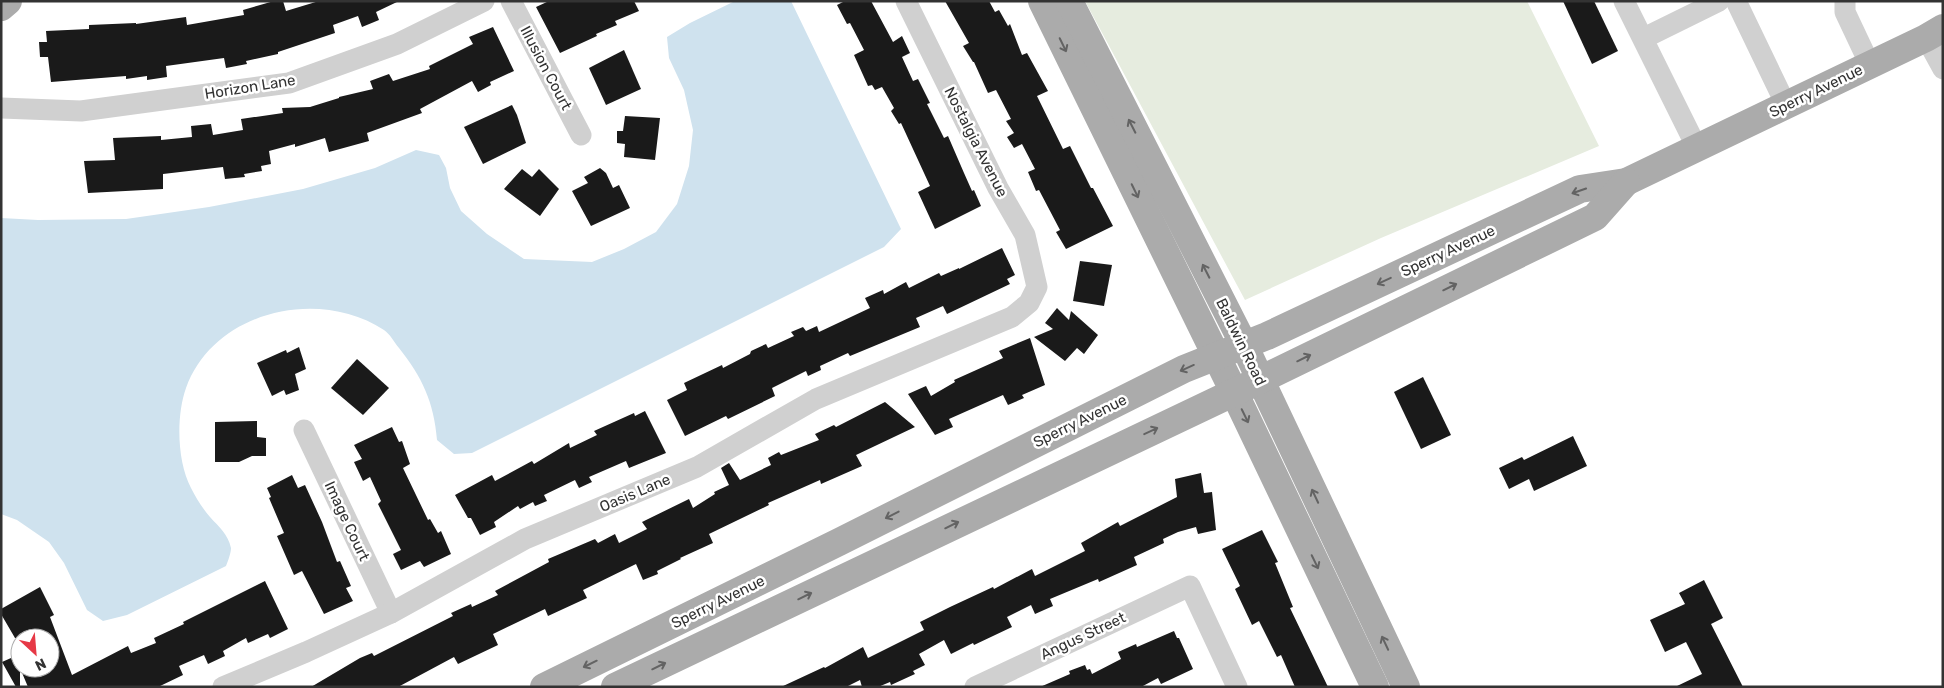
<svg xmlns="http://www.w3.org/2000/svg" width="1944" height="688" viewBox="0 0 1944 688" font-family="Rubik,sans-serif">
<rect width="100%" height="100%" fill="#fff"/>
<polygon fill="#e6ecdf" points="1085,1 1527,1 1599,146 1381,238 1245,300"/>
<path fill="#cfe2ee" d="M735 1H791L901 229 884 247 472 453 454 454 437 440C434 402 422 377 399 348 394 342 390 334 384 330 318 287 214 311 186 388 176 416 177 462 191 488 196 498 203 509 210 517 219 527 228 534 231 548 231 553 228 561 226 566L127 615 103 621 87 610 64 563 49 542 17 520 1 514V218L38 220 126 219 209 207 303 189 375 168 416 150 439 155 446 168 450 188 461 211 487 234 524 259 592 262 624 249 656 232 677 204 689 166 693 130 684 90 669 58 667 37 690 23Z"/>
<g fill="#1a1a1a">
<polygon points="274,1 283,1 286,11 319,1 399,1 376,12 379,20 362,27 358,16 333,25 335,33 278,52 278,54 246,61 247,64 226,68 224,58 166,66 167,77 147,80 147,76 126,79 126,76 51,82 48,57 40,57 39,42 47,42 46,31 89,29 89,25 136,23 136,24 186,17 187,25 244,15 243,10"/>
<polygon points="549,1 634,1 639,11 615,21 617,25 596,34 597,36 560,53 536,7"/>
<polygon points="845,1 871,1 893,42 902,36 910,53 902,57 913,81 918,79 930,103 927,104 944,138 948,136 964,173 972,191 974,190 981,206 935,229 918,192 930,186 901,123 899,124 891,111 894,108 882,87 875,90 872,85 868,86 854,55 864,50 850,23 847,24 837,5"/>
<polygon points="945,1 989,1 995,12 999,10 1008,26 1010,24 1022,55 1027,53 1048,91 1037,96 1063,149 1070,146 1091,188 1093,188 1113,226 1066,249 1056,232 1060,230 1039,190 1036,191 1028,172 1035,169 1022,144 1014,148 1007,137 1014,133 1006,121 1011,119 996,90 988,93 974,62 973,62 963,46 969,43"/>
<polygon points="1563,1 1594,1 1618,51 1592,64"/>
<polygon points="493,27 514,71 490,82 491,85 478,92 472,81 420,109 422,113 367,133 369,141 329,152 325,138 295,147 295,144 269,151 271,164 261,166 262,171 244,174 245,177 225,179 223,167 163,174 163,189 88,193 84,161 115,160 113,138 161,136 161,140 192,137 191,126 211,124 213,135 243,130 241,119 283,113 282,108 310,107 339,98 339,97 373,89 370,81 389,74 393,81 430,69 429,66 473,44 469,37"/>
<polygon points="624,50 641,89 606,105 589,68"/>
<polygon points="512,105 517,115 526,143 483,164 464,127"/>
<polygon points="625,116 660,118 655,160 624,157 625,144 617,143 617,131 623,131"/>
<polygon points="600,168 606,173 613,188 619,185 630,208 591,226 572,191 588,183 584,177"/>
<polygon points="522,169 532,177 539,169 559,189 540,216 504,189"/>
<polygon points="1002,248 1015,275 1007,279 1010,284 947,314 943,306 916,318 920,327 850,356 848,353 820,366 821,370 808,376 806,371 772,388 775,396 728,419 726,416 685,436 667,400 687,390 684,383 722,365 723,368 750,354 751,351 766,344 768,348 794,336 791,332 803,327 806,331 817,326 819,332 870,308 865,298 883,290 884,294 906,282 909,288 939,273 941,276 959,268 959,269"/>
<polygon points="1080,261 1112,265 1104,306 1073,301"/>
<polygon points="1057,308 1069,320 1071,311 1098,335 1084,354 1077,348 1065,361 1034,337 1053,329 1045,323"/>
<polygon points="1030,338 1045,385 1022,395 1024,398 1008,405 1003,395 949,419 953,427 935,435 908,394 926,386 931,396 955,382 954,380 1003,358 999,351"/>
<polygon points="299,347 306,369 295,374 299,390 286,395 284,390 272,396 257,363 286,350 287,353"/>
<polygon points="357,359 389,388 363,415 331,388"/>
<polygon points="1423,377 1451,435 1421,449 1394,392"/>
<polygon points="885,402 915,427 856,455 862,466 821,484 820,480 768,503 769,505 709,534 713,543 680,558 681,559 657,571 658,574 643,580 636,564 583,590 587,598 548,616 545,609 493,634 498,645 458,664 454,657 398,687 311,687 360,658 372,653 374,656 453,616 451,613 471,604 472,607 498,595 495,591 549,562 548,559 595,539 598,543 615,534 619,543 647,529 642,522 689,499 693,508 715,494 714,492 729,485 721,468 729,463 740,480 771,465 768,458 779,452 781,455 819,440 815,434 834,425 836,427"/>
<polygon points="645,411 666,453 629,468 626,461 589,477 592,482 579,488 575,480 544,495 547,501 535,506 533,502 520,509 518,506 494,522 496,527 480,535 471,518 468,518 455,495 492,475 495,481 532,461 534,464 569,443 570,448 597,435 594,431 634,413 635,416"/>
<polygon points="257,421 257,437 266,438 266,456 252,456 239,462 215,462 215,422"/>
<polygon points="392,427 399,442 402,441 410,464 403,468 428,520 430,519 438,533 441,531 451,554 424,567 420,561 401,570 393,554 401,550 378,504 381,501 370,477 363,481 354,462 362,459 354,445"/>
<polygon points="1573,436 1587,466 1534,491 1529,479 1509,489 1499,468 1522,457 1524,460"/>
<polygon points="1201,473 1204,493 1212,492 1216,530 1198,534 1196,527 1178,532 1163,539 1164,543 1134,557 1137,565 1099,582 1098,579 1050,599 1053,606 1035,614 1031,605 1007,617 1012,627 974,645 973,643 951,654 944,640 919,654 925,665 913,671 915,674 891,685 890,682 878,687 862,687 860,680 846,687 781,687 824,667 825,668 863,647 868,658 924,630 920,622 950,607 993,587 994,589 1032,569 1035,576 1085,551 1081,543 1118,522 1120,526 1177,497 1175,479"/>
<polygon points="292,475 298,488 305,485 322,522 337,562 340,561 351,586 346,588 353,601 324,614 302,571 294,575 277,536 284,533 269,498 271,497 267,488"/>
<polygon points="1262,530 1278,562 1275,563 1293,607 1290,608 1328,687 1295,687 1281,655 1277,657 1259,621 1252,625 1235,589 1240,586 1222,549"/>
<polygon points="1704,580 1723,618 1711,624 1743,687 1675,687 1702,674 1686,642 1665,652 1650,620 1685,604 1679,593"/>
<polygon points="265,581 288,629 270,638 268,634 248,643 246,638 223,651 225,656 208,664 204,655 179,666 183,675 158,687 28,687 20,668 20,687 16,687 2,662 20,654 20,668 50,668 50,638 15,638 1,614 1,609 40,587 54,615 50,617 72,675 128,646 131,653 156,643 154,638 184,624 183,622"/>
<polygon points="1174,631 1177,638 1179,638 1193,669 1161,684 1158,678 1141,687 1040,687 1070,674 1069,671 1085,665 1087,670 1090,669 1092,674 1121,659 1118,652 1136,644 1137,647"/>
</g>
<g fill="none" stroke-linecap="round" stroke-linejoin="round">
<g stroke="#d0d0d0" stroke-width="21">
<polyline points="511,1 581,135"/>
<polyline points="1624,1 1697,148"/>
<polyline points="1736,1 1786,105"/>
<polyline points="1845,1 1845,12 1870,65"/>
<polyline points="1644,38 1719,1"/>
<polyline points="1926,38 1943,69"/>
<polyline points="1,108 81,111 289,83 397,44 484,1"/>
<polyline points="304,430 391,613"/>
<polyline points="223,687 306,652 391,613 525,539 697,467 816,399 1012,317 1029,303 1037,287 1025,235 998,188 906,1"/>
<polyline points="975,687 1190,586 1237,687"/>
</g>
<g stroke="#ababab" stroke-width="28">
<polyline points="1042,1 1234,392 1375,687"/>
<polyline points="1069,1 1244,345 1406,687"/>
<polyline points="1,7 8,1"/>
<polyline points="544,687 839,542 1184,369 1267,336 1580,189 1626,182 1926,38 1943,28"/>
<polyline points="615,687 1260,380 1595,217 1626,182"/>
</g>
</g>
<defs><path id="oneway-shaft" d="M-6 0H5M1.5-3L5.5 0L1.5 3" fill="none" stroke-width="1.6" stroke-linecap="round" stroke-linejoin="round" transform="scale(1.25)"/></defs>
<g stroke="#636363">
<use href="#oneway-shaft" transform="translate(1063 45) rotate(64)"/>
<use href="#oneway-shaft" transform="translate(1132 126) rotate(-117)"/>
<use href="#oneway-shaft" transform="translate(1135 191) rotate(64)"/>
<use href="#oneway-shaft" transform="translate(1579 191) rotate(161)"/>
<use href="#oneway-shaft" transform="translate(1206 271) rotate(-117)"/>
<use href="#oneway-shaft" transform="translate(1384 281) rotate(155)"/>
<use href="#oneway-shaft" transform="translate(1450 287) rotate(-26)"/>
<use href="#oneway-shaft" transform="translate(1304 358) rotate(-26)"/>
<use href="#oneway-shaft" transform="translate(1187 368) rotate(156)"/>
<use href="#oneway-shaft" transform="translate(1245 416) rotate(64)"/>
<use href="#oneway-shaft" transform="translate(1151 431) rotate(-25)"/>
<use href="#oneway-shaft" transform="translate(1315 496) rotate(-115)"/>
<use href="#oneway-shaft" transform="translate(892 515) rotate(153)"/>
<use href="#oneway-shaft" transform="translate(952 525) rotate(-26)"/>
<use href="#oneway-shaft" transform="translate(1315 562) rotate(64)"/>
<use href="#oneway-shaft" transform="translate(805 596) rotate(-26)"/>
<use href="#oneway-shaft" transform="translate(1385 643) rotate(-115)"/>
<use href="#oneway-shaft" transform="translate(590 664) rotate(154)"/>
<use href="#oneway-shaft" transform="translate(659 666) rotate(-26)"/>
</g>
<g text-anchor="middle" stroke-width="5" stroke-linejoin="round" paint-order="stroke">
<g font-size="15" fill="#333" stroke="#fff">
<text transform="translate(546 68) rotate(62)" y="5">Illusion Court</text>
<text transform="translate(250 87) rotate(-9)" y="5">Horizon Lane</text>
<text transform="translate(1816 91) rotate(-26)" y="5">Sperry Avenue</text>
<text transform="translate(976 142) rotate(63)" y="5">Nostalgia Avenue</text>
<text transform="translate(1448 251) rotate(-25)" y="5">Sperry Avenue</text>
<text transform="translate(1241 342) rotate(64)" y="5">Baldwin Road</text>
<text transform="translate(1080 421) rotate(-26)" y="5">Sperry Avenue</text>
<text transform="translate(635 493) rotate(-23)" y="5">Oasis Lane</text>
<text transform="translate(347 521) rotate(65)" y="5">Image Court</text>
<text transform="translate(718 602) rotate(-26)" y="5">Sperry Avenue</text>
<text transform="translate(1083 636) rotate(-25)" y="5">Angus Street</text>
</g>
</g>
<rect width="1944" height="688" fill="none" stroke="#333333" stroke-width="5"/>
<g transform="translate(35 653) rotate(154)"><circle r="24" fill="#ffffff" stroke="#adadad"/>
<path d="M0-4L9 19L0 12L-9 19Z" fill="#e63946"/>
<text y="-8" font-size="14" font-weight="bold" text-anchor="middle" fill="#333333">N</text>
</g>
</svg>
